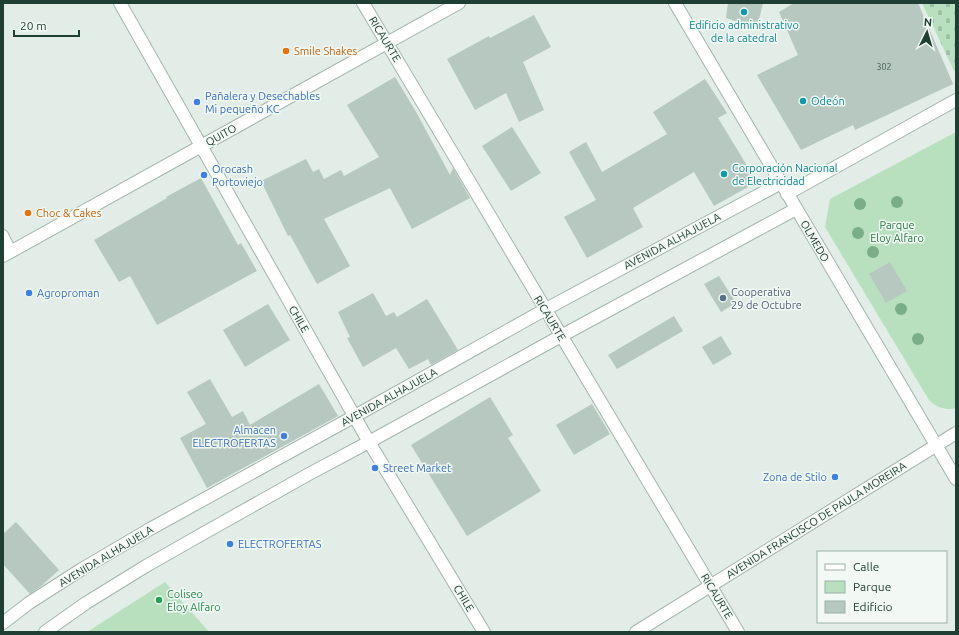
<svg xmlns="http://www.w3.org/2000/svg" width="959" height="635" viewBox="0 0 959 635" font-family="Ubuntu,sans-serif">
<defs>
<pattern id="cemetery-stones" width="16" height="16" patternUnits="userSpaceOnUse"><rect width="16" height="16" fill="#b8e0bf"/><path d="M2 7V4a2 2 0 0 1 4 0v3zM10 15v-3a2 2 0 0 1 4 0v3z" fill="#9ec1a5"/></pattern>
</defs>
<rect width="100%" height="100%" fill="#e1ede6"/>
<g fill="#b8e0bf">
<path d="M956 132V408C945 411 936 407 929 400L825 227 830 199Z"/>
<polygon points="165,582 209,632 87,632"/>
</g>
<polygon fill="url(#cemetery-stones)" points="922,3 956,3 956,70 954,71"/>
<g fill="#b6c8bf">
<polygon points="728,3 763,3 757,28 726,18"/>
<polygon points="794,3 918,3 953,84 855,130 853,125 801,150 757,75 798,55 779,12"/>
<polygon points="534,15 551,47 523,62 544,110 519,122 506,93 475,110 447,59 489,36 490,38"/>
<polygon points="395,77 415,110 450,175 453,168 470,198 412,229 390,188 324,219 350,266 317,284 290,235 288,236 261,181 306,159 313,172 319,169 324,179 341,170 344,176 379,157 347,105"/>
<polygon points="705,79 727,113 718,118 757,182 714,206 694,172 633,208 643,227 587,258 564,217 596,200 569,152 586,142 602,172 667,134 653,112"/>
<polygon points="512,127 541,173 511,191 482,146"/>
<polygon points="201,178 238,245 241,243 257,271 157,325 130,276 119,282 94,240 167,198 166,197"/>
<polygon points="890,262 907,291 886,303 869,274"/>
<polygon points="719,276 736,303 721,312 704,284"/>
<polygon points="373,293 386,316 394,312 397,317 427,299 458,350 431,365 428,359 409,369 396,348 363,367 347,338 350,337 338,312"/>
<polygon points="268,304 290,340 245,367 223,330"/>
<polygon points="674,316 683,331 617,369 608,355"/>
<polygon points="721,336 732,354 713,365 702,347"/>
<polygon points="210,379 232,417 243,411 250,425 319,384 338,416 207,488 180,438 206,424 187,392"/>
<polygon points="490,397 513,435 508,438 541,491 467,536 411,445"/>
<polygon points="592,404 610,434 574,455 556,425"/>
<polygon points="16,522 59,570 40,587 30,594 3,564 3,534"/>
</g>
<g fill="none" stroke-linecap="round" stroke-linejoin="round">
<defs>
<polyline id="lane" points="3,235 11,251"/>
<g id="street">
<polyline points="120,3 369,442 484,632"/>
<polyline points="363,3 738,632"/>
<polyline points="675,3 956,479"/>
<polyline points="787,194 956,100"/>
<polyline points="3,256 459,3"/>
<polyline points="3,623 29,603 82,569 150,529 355,416 546,309 781,183"/>
<polyline points="45,632 86,603 146,566 204,533 309,474 369,442 561,336 796,209"/>
<polyline points="636,632 956,433"/>
</g>
</defs>
<use href="#lane" stroke="#a3b5ad" stroke-width="12"/>
<use href="#street" stroke="#a3b5ad" stroke-width="14"/>
<use href="#lane" stroke="#fff" stroke-width="10"/>
<use href="#street" stroke="#fff" stroke-width="12"/>
</g>
<g fill="#7aad8a">
<circle cx="897" cy="202" r="6"/>
<circle cx="860" cy="204" r="6"/>
<circle cx="858" cy="233" r="6"/>
<circle cx="873" cy="252" r="6"/>
<circle cx="901" cy="309" r="6"/>
<circle cx="918" cy="339" r="6"/>
</g>
<g fill="#0f9aa8" stroke="#f2f9f5" stroke-width="1.5">
<circle cx="744" cy="12" r="4"/>
<circle cx="803" cy="101" r="4"/>
<circle cx="724" cy="174" r="4"/>
</g>
<g fill="#e8710a" stroke="#f2f9f5" stroke-width="1.5">
<circle cx="286" cy="51" r="4"/>
<circle cx="28" cy="213" r="4"/>
</g>
<g fill="#3f7fe0" stroke="#f2f9f5" stroke-width="1.5">
<circle cx="197" cy="102" r="4"/>
<circle cx="204" cy="175" r="4"/>
<circle cx="29" cy="293" r="4"/>
<circle cx="284" cy="436" r="4"/>
<circle cx="375" cy="468" r="4"/>
<circle cx="835" cy="477" r="4"/>
<circle cx="230" cy="544" r="4"/>
</g>
<circle fill="#5c6f8a" stroke="#f2f9f5" stroke-width="1.5" cx="723" cy="298" r="4"/>
<circle fill="#2e9e5b" stroke="#f2f9f5" stroke-width="1.5" cx="159" cy="600" r="4"/>
<g text-anchor="middle" stroke-width="3" stroke-linejoin="round" paint-order="stroke">
<g font-size="9" fill="#466157">
<text x="884" y="70">302</text>
</g>
<g font-size="11" fill="#0d838f" stroke="#f2f9f5" text-anchor="start">
<text x="744" y="29" text-anchor="middle">Edificio administrativo<tspan x="744" dy="13">de la catedral</tspan></text>
<text x="811" y="105">Odeón</text>
<text x="732" y="172">Corporación Nacional<tspan x="732" dy="13">de Electricidad</tspan></text>
</g>
<g font-size="11" fill="#203f34" stroke="#f2f9f5">
<text transform="translate(385 39) rotate(59)" y="4">RICAURTE</text>
<text transform="translate(221 135) rotate(-29)" y="4">QUITO</text>
<text transform="translate(672 241) rotate(-28)" y="4">AVENIDA ALHAJUELA</text>
<text transform="translate(815 241) rotate(60)" y="4">OLMEDO</text>
<text transform="translate(550 318) rotate(59)" y="4">RICAURTE</text>
<text transform="translate(299 319) rotate(60)" y="4">CHILE</text>
<text transform="translate(389 397) rotate(-29)" y="4">AVENIDA ALHAJUELA</text>
<text transform="translate(816 520) rotate(-32)" y="4">AVENIDA FRANCISCO DE PAULA MOREIRA</text>
<text transform="translate(106 556) rotate(-31)" y="4">AVENIDA ALHAJUELA</text>
<text transform="translate(717 596) rotate(59)" y="4">RICAURTE</text>
<text transform="translate(464 598) rotate(59)" y="4">CHILE</text>
</g>
<g font-size="11" fill="#c56008" stroke="#f2f9f5" text-anchor="start">
<text x="294" y="55">Smile Shakes</text>
<text x="36" y="217">Choc &amp; Cakes</text>
</g>
<g font-size="11" fill="#366cbe" stroke="#f2f9f5" text-anchor="start">
<text x="205" y="100">Pañalera y Desechables<tspan x="205" dy="13">Mi pequeño KC</tspan></text>
<text x="212" y="173">Orocash<tspan x="212" dy="13">Portoviejo</tspan></text>
<text x="37" y="297">Agroproman</text>
<text x="276" y="434" text-anchor="end">Almacen<tspan x="276" dy="13">ELECTROFERTAS</tspan></text>
<text x="383" y="472">Street Market</text>
<text x="827" y="481" text-anchor="end">Zona de Stilo</text>
<text x="238" y="548">ELECTROFERTAS</text>
</g>
<g font-size="11" fill="#26793f" stroke="#f2f9f5">
<text x="897" y="229">Parque<tspan x="897" dy="13">Eloy Alfaro</tspan></text>
</g>
<g font-size="11" fill="#4e5e75" stroke="#f2f9f5" text-anchor="start">
<text x="731" y="296">Cooperativa<tspan x="731" dy="13">29 de Octubre</tspan></text>
</g>
<g font-size="11" fill="#27864d" stroke="#f2f9f5" text-anchor="start">
<text x="167" y="598">Coliseo<tspan x="167" dy="13">Eloy Alfaro</tspan></text>
</g>
</g>
<rect width="959" height="635" fill="none" stroke="#203f34" stroke-width="8"/>
<rect x="817" y="551" width="130" height="72" fill="#f2f9f5" stroke="#9eafa8"/>
<rect x="825" y="564" width="20" height="6" fill="#ffffff" stroke="#9eafa8"/>
<text x="853" y="571" font-size="12" fill="#203f34">Calle</text>
<rect x="825" y="581" width="20" height="12" fill="#b8e0bf" stroke="#9eafa8"/>
<text x="853" y="591" font-size="12" fill="#203f34">Parque</text>
<rect x="825" y="601" width="20" height="12" fill="#b6c8bf" stroke="#9eafa8"/>
<text x="853" y="611" font-size="12" fill="#203f34">Edificio</text>
<g transform="translate(927 32) rotate(5)" stroke="#f2f9f5" stroke-width="3" paint-order="stroke">
<path d="M0-3L7 15L0 10L-7 15Z" fill="#203f34"/>
<text y="-6" font-size="11" font-weight="bold" text-anchor="middle" fill="#203f34">N</text>
</g>
<path d="M14 30v6h65v-6" fill="none" stroke="#203f34" stroke-width="2"/>
<text x="20" y="30" font-size="12" fill="#203f34" stroke="#f2f9f5" stroke-width="3" paint-order="stroke">20 m</text>
</svg>
